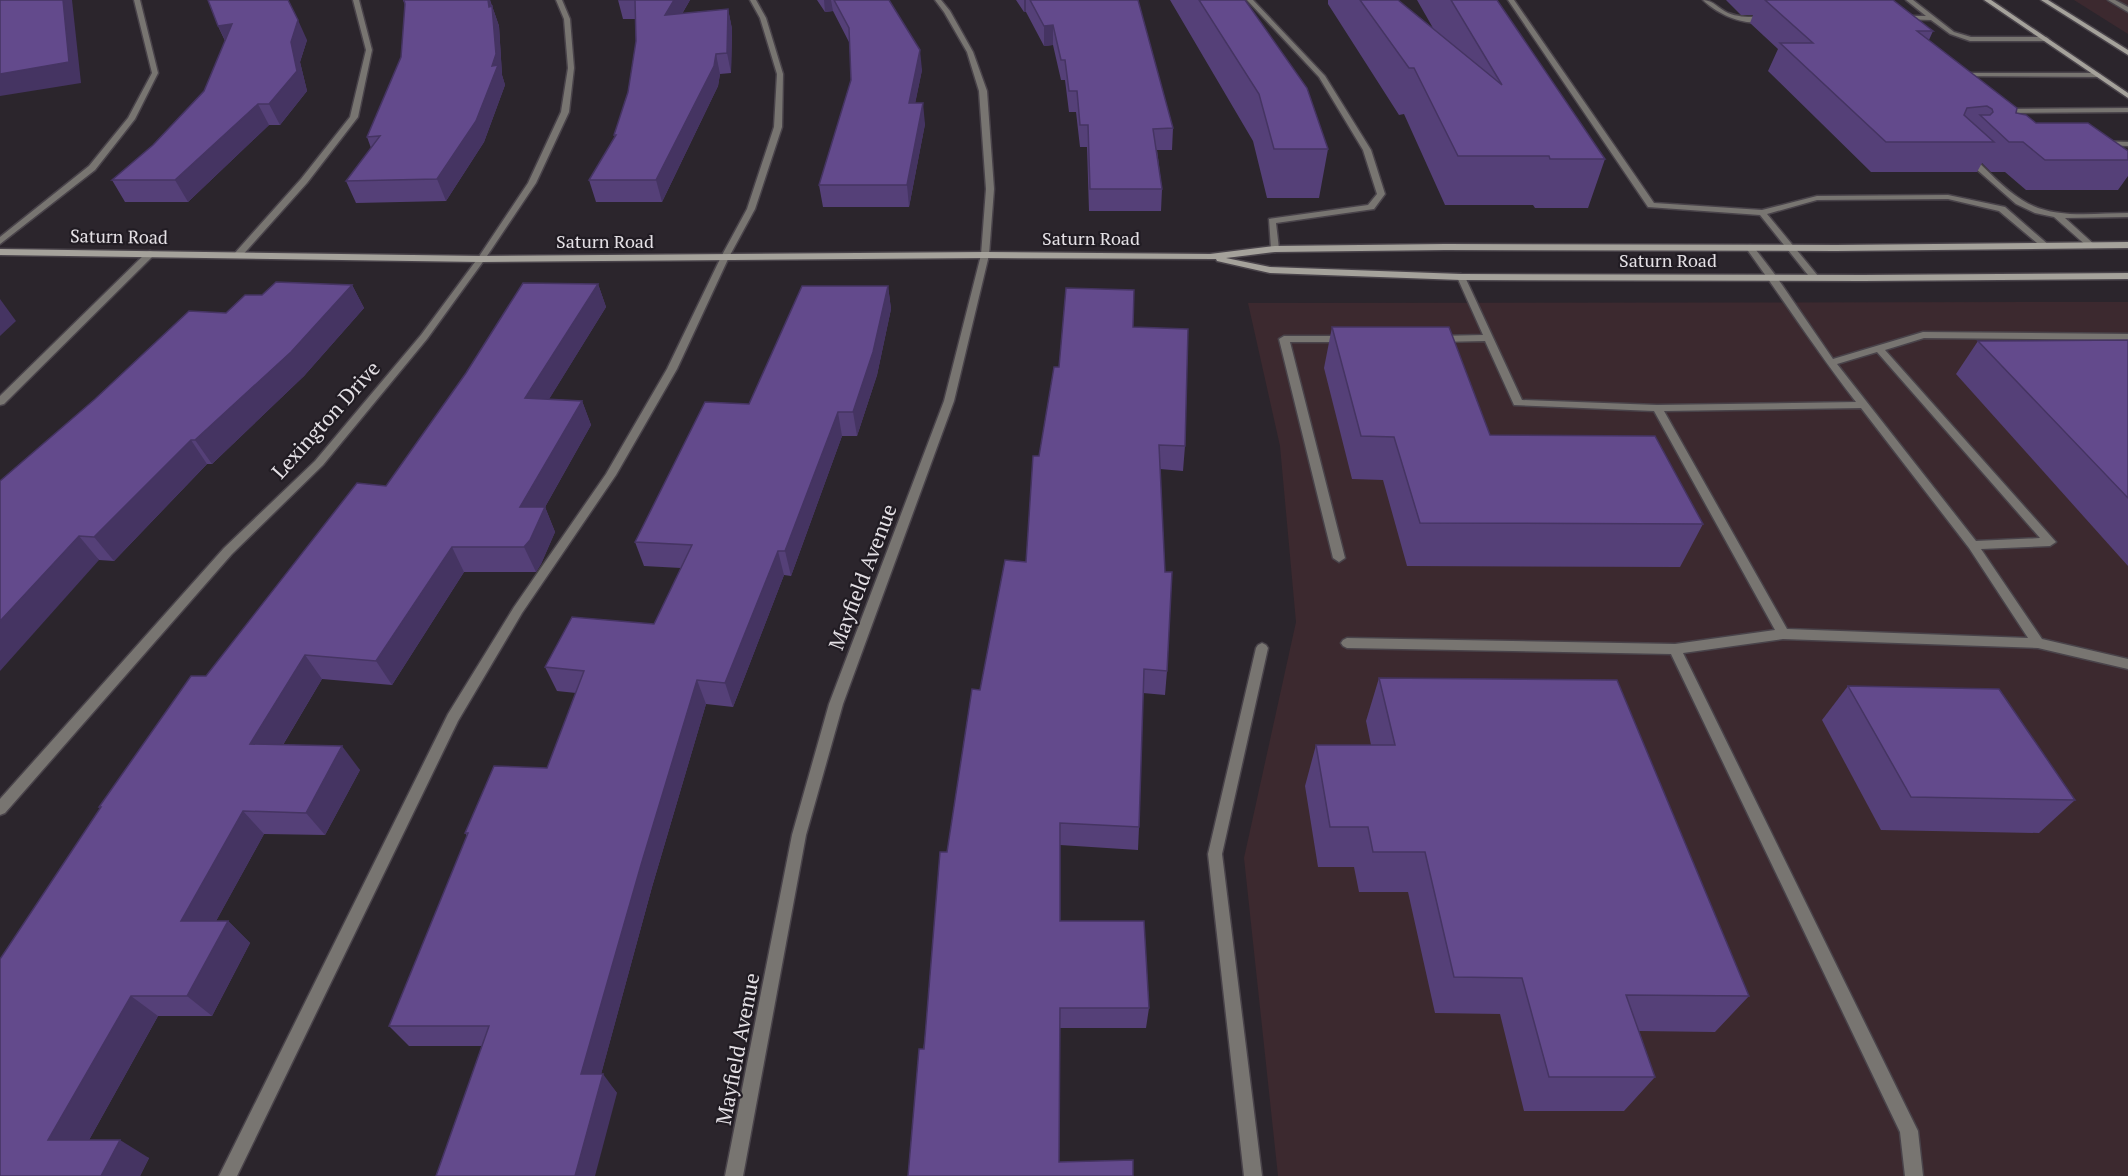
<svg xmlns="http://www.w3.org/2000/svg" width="2128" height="1176" viewBox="0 0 2128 1176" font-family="'PT Serif',serif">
<rect width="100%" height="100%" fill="#2b252c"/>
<g fill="#3c292f">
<polygon points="2074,0 2128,0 2128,34"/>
<polygon points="2128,302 2128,1176 1278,1176 1244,858 1296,622 1280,446 1248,303"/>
</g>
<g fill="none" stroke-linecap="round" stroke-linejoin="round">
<defs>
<g id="lane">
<polygon points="353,0 359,0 372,50 358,117 307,183 240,258 234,258 234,254 301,179 350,117 366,50"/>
<polygon points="750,0 756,0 766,18 783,74 782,127 755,209 729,257 677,369 616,475 522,613 458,721 237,1176 219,1176 448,714 514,607 606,474 667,369 721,257 747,209 774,127 777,74 760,18"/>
<polygon points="1247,0 1253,0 1325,76 1371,150 1385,194 1374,209 1276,223 1279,249 1275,252 1271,249 1269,219 1368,205 1377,194 1363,150 1319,77"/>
<polygon points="1508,0 1514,0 1654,203 1762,210 1817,196 1948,195 2005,207 2050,246 2043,248 1999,211 1948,199 1817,200 1767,214 1818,276 1818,280 1812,280 1760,215 1648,207"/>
<path d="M1703 0C1713 0 1719 9 1728 13 1740 18 1754 17 1767 17L1770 19C1749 29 1718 15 1703 0Z"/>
<polygon points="1906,0 1913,0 1954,32 1971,37 2046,37 2049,39 2046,41 1970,41 1950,34 1931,20 1900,19 1899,18 1902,16 1926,16"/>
<polygon points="2108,0 2115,0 2128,7 2128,12"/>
<polygon points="1958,73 2098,73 2101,75 2098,77 1956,76 1956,74"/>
<polygon points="2128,108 2128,112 2001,113 1997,111 2001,109"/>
<polygon points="2099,141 2128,142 2128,146 2102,145 2098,143"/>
<path d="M1966 156H1972C1988 171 2003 188 2022 200 2053 220 2093 213 2128 213V217L2065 218 2096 246 2089 248 2054 217 2035 213 2016 204 1966 160Z"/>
<path d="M1750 245 1753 246 1776 276 1833 359 1923 332 2128 334V340L1924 338 1885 350 2056 542 2050 546 1981 549 2042 639 2128 659V669L2038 648 1783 639 1683 653 1915 1125 1918 1131 1923 1176H1905L1900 1132 1671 654 1347 648 1343 646 1341 643 1343 640 1347 638 1675 644 1775 630 1654 411 1514 405 1485 341 1438 342 1433 339 1438 336 1483 335 1457 277 1461 274 1465 277 1522 400 1657 405 1856 402C1817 352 1783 299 1746 248ZM1877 352 2040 538 1976 541 1837 364ZM1861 408 1969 548 2028 638 1787 629 1664 411Z"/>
<polygon points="150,251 153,252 153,256 4,404 0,405 0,396 147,252"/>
<polygon points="1284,336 1345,336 1350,339 1345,342 1290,342 1345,558 1339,562 1333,558 1279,339"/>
<polygon points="1262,643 1266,645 1268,648 1222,854 1262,1176 1244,1176 1208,854 1256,648 1258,645"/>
</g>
<g id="street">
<polygon points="134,0 140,0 158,73 135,119 95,170 0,244 0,237 89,166 128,118 152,73"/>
<polygon points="556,0 562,0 570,19 574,68 569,112 536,183 485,259 427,339 323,465 232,554 5,813 0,815 0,799 224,548 315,461 421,335 478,258 528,183 561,112 568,68 564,19"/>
<polygon points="935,0 941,0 950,11 973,52 987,91 994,189 989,255 954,401 843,704 806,835 743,1176 725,1176 792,835 829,704 944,401 981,255 986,189 979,91 967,52 944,12"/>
</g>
<g id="secondary">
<polygon points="1984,0 1991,0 2128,93 2128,98"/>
<polygon points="2041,0 2048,0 2128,50 2128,55"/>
<polygon points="2128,242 2128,248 1836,251 1445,250 1275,252 1226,258 1270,267 1461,274 1863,275 2128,273 2128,279 1863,281 1461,280 1270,273 1217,261 1216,259 985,258 481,262 0,255 0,249 481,256 985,252 1210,254 1275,246 1445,244 1836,245"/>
</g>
</defs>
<use href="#lane" stroke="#49434a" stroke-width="3"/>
<use href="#street" stroke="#49434a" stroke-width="3"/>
<use href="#secondary" stroke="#49434a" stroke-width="3"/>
<use href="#lane" fill="#787571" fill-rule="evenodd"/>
<use href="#street" fill="#787571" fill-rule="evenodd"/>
<use href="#secondary" fill="#a5a29b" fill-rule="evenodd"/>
</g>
<g fill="#554078">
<polygon points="403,0 490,0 499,26 502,75 505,85 484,142 446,201 356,203 346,181 371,148 367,137 401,57 405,5"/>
<polygon points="618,0 690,0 682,14 728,9 732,29 731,73 720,74 718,86 662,202 596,202 589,180 615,137 614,135 628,92 636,41 635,19 623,19"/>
<polygon points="817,0 889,0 922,70 915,103 925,124 909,207 823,207 819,185 851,80 850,44 833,11 825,12"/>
<polygon points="1016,0 1138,0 1173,128 1172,150 1157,150 1162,189 1161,211 1089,211 1087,147 1080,147 1076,112 1069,112 1065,80 1061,80 1053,45 1044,46 1026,12 1024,12"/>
<polygon points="1170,0 1245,0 1328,149 1319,198 1267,198 1253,141"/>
<polygon points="1328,0 1398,0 1433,28 1417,0 1497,0 1605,159 1588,208 1535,208 1533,205 1445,205 1404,114 1399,115 1328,4"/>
<polygon points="1726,0 1893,0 1933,31 1929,40 2016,113 2036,123 2128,151 2128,176 2118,190 2026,190 2005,172 1991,172 1982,163 1977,172 1871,172 1768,71 1778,49 1750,23 1753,15 1741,15"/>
<polygon points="218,26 307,40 300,62 307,91 280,125 269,125 188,202 125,202 112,180 153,145 204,91 225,41"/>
<polygon points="598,284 606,307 549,399 582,401 591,425 545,507 555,532 541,564 536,572 464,572 392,685 322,679 283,745 360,770 325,835 264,834 216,921 228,921 250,943 212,1016 158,1016 89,1140 149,1158 140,1176 0,1176 101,809 99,807 206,676 386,486"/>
<polygon points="352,285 364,308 304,376 212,464 207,464 114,561 99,560 0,481 226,313"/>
<polygon points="888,286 891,309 877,375 857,436 842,436 791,576 784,575 733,707 706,704 652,887 601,1074 617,1093 482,1046 409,1046 389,1026 467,836 465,833 547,768 576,693 557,691 545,667 654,624 681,568 644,566 635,542 749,404"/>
<polygon points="1133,327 1185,446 1183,471 1160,469 1165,572 1167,671 1165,695 1143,693 1139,827 1138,850 1060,845 1060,921 1149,1008 1146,1028 1060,1028 908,1176 947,852 980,690 1026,562 1039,456 1059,367"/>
<polygon points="1332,327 1490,435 1703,524 1680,567 1407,566 1383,480 1352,479 1324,368"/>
<polygon points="2128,340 2128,566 1956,374 1978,341"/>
<polygon points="1379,678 1749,996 1715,1032 1639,1031 1655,1077 1624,1111 1524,1111 1500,1014 1435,1013 1408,892 1359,892 1354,867 1318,867 1305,786 1316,745 1371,745 1366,721"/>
<polygon points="1848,686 2075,800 2039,833 1881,830 1822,720"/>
</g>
<g fill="#453462">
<polygon points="63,0 72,0 81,83 0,96 0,74"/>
<polygon points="488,0 490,0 493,12 492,6 499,26 502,75 505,85 484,142 446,201 437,179 492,66"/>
<polygon points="674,0 690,0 669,35 665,15"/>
<polygon points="824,0 831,0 833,11 825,12"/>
<rect x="1024" y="0" width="2" height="12"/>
<polygon points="728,9 732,29 731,73 727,53"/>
<polygon points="298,20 307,40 300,62 307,91 280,125 269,104"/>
<polygon points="232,24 228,46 218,26"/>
<polygon points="1053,25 1053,45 1044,46 1044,26"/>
<polygon points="920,50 922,70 911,124 909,103"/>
<polygon points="716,54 720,74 718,86 662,202 656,180"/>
<polygon points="923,103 925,124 909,207 907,185"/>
<polygon points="258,104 269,125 188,202 175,180"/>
<polygon points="598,284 606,307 535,422 525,398"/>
<polygon points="352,285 364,308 304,376 212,464 195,440"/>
<polygon points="888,286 891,309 877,375 857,436 853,412"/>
<polygon points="0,299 16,321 0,336"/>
<polygon points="582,401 591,425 531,532 520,507"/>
<polygon points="838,412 842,436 791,576 785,551"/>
<polygon points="191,440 207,464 114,561 94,537"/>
<polygon points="545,507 555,532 541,564 536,572 524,547"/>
<polygon points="79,536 99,560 0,671 0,621"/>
<polygon points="452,547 464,572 392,685 376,661"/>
<polygon points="778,551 784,575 733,707 725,683"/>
<polygon points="305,655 322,679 269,768 250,744"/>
<polygon points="697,680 706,704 652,887 596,1093 581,1074 641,865"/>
<polygon points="342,746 360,770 325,835 306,813"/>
<polygon points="243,811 264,834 204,943 181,921"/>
<polygon points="228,921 250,943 212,1016 187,996"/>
<polygon points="131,996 158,1016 79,1158 48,1140"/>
<polygon points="603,1074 617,1093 595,1176 575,1176"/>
<polygon points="120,1140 149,1158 140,1176 101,1176"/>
</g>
<g fill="#634a8c" stroke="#453462" stroke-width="1.5">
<polygon points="0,0 63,0 69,62 0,74"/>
<polygon points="208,0 288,0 298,20 291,42 297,71 269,104 258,104 175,180 112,180 153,145 204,91 232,24 218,26"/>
<polygon points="404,0 488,0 489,7 492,6 496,54 492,66 498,65 476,121 437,179 346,181 380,136 367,137 401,57 405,4"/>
<polygon points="618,0 674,0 665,15 728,9 727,53 716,54 714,66 656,180 589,180 616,135 614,135 628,92 636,41 635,0"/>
<polygon points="834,0 889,0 920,50 909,103 923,103 907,185 819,185 851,80 849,28"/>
<polygon points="1030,0 1138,0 1173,128 1153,129 1162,189 1090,189 1088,125 1080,125 1077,91 1069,91 1065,60 1061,60 1053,25 1044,26"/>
<polygon points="1199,0 1245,0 1307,88 1328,149 1274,149 1259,94"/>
<polygon points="1360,0 1398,0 1502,85 1451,0 1497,0 1605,159 1550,159 1549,156 1458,156 1414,68 1409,68"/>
<polygon points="1765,0 1893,0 1933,31 1917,31 2017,108 2016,113 2026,115 2036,123 2088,123 2128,151 2128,160 2045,160 2023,142 2009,142 1980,115 1990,115 1993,112 1992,109 1987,106 1967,108 1964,115 1994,142 1886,142 1780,43 1813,43"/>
<polygon points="276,282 352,285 291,352 195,440 191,440 94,537 79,536 0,621 0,481 95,399 189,311 226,313 245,295 262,295"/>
<polygon points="523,283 598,284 525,398 582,401 520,507 545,507 530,540 524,547 452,547 376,661 305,655 250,744 342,746 306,813 243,811 181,921 228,921 187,996 131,996 48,1140 120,1140 101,1176 0,1176 0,959 101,807 99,807 191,676 206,676 357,483 386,486 466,373"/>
<polygon points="802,286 888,286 873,352 853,412 838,412 785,551 778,551 725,683 697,680 641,865 581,1074 603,1074 575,1176 436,1176 489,1026 389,1026 468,833 465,833 494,766 547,768 584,671 545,667 572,617 654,624 692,545 635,542 705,402 749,404"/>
<polygon points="1066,288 1134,290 1133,327 1188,329 1185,446 1159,445 1165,572 1172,572 1167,671 1144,669 1139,827 1060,823 1060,921 1144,921 1149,1008 1060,1008 1059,1162 1133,1160 1133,1176 908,1176 919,1049 924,1049 940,852 947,852 972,689 980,690 1005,560 1026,562 1033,456 1039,456 1054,367 1059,367"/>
<polygon points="1332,327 1449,327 1490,435 1655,436 1703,524 1420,523 1394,437 1361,436"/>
<polygon points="2128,340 2128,498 1978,341"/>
<polygon points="1379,678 1617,680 1749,996 1626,995 1655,1077 1549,1077 1522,978 1454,977 1425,852 1373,852 1368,827 1330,827 1316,745 1395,745"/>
<polygon points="1848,686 1999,689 2075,800 1911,797"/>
</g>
<g text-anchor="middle" stroke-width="4.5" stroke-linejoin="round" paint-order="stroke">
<g font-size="18" fill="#e4e0e5" stroke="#211c23">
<text transform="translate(119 237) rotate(1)" y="6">Saturn Road</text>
<text x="1091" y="245">Saturn Road</text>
<text x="605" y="248">Saturn Road</text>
<text x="1668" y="267">Saturn Road</text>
</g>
<g font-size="21" fill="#e4e0e5" stroke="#211c23">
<text transform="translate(326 420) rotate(-48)" y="7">Lexington Drive</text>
<text transform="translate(863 577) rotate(-69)" y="7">Mayfield Avenue</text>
<text transform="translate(738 1049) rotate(-79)" y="7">Mayfield Avenue</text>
</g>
</g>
</svg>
